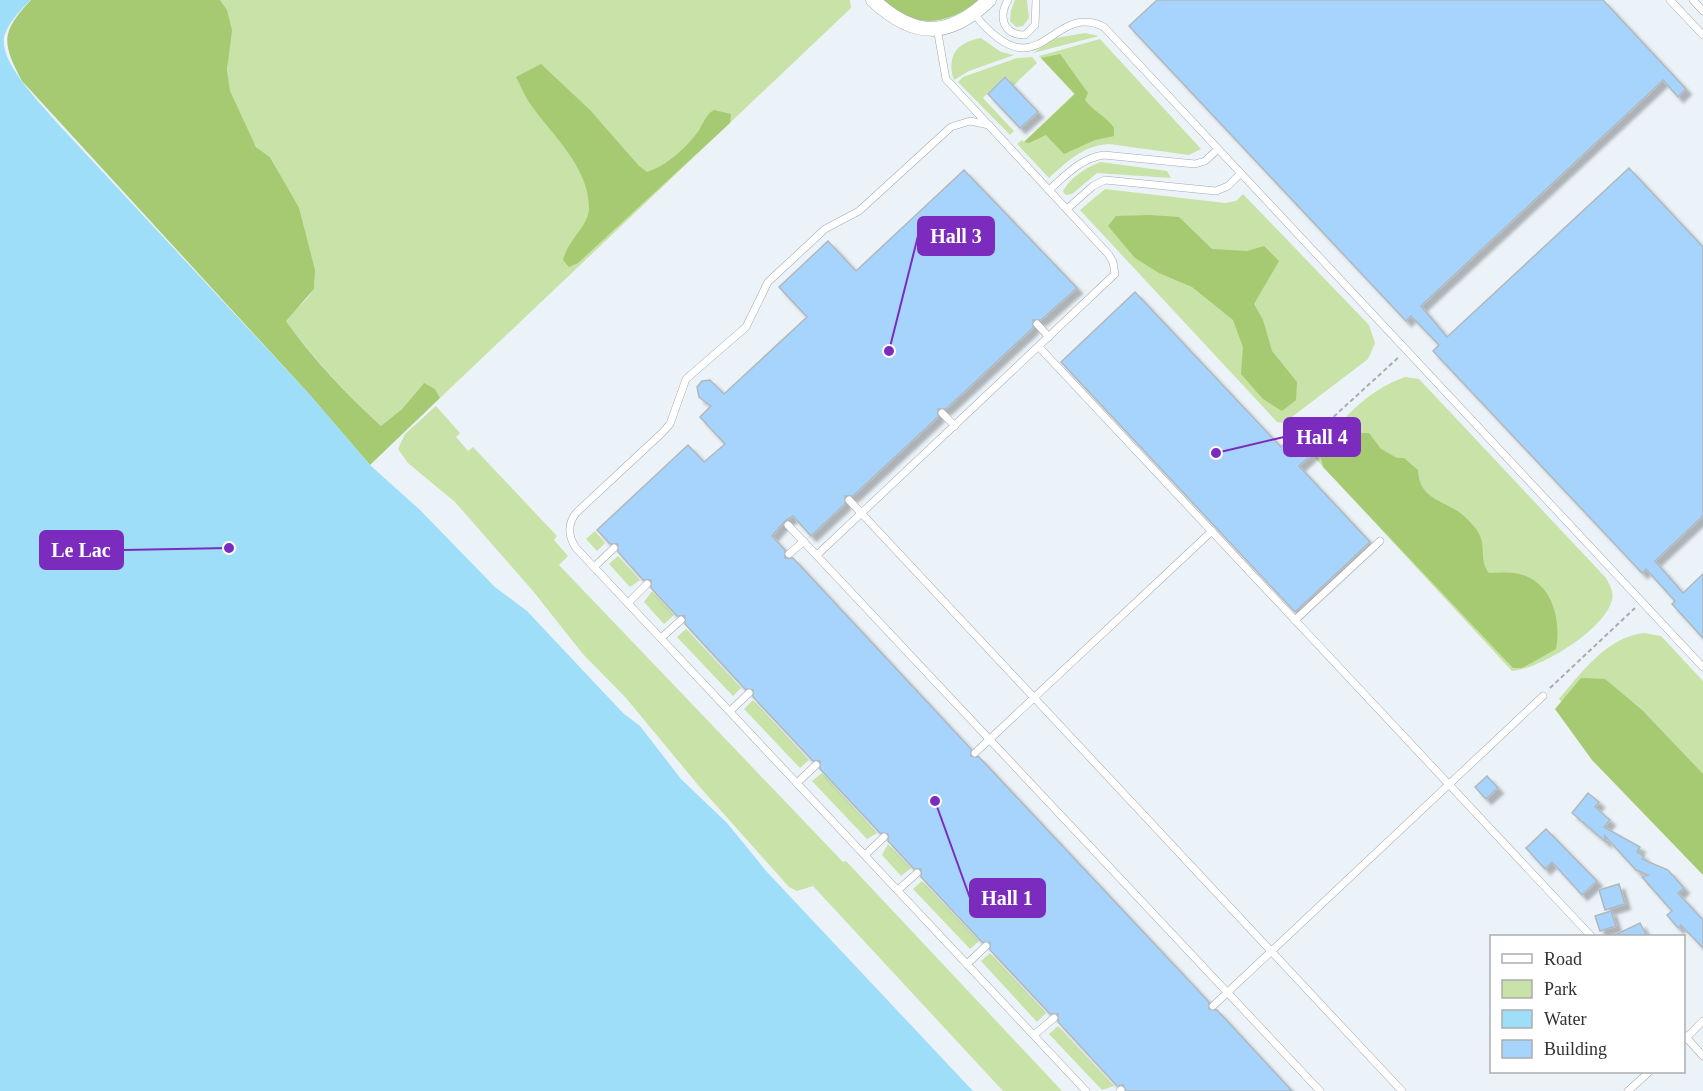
<svg xmlns="http://www.w3.org/2000/svg" width="1703" height="1091" viewBox="0 0 1703 1091" font-family="Georgia,serif">
<defs>
<filter id="shadow"><feDropShadow dx="5.5" dy="5.5" stdDeviation="1.5" flood-color="#0004"/></filter>
</defs>
<rect width="100%" height="100%" fill="#ecf3f8"/>
<g fill="#c8e2a7">
<path d="M220 0H850L851 8 440 398 435 389 423 384 402 409 381 426C346 394 314 359 286 321 293 310 307 301 313 290 322 274 282 172 270 157 266 153 259 151 256 146 246 132 236 109 230 92 220 61 242 29 220 0Z"/>
<polygon points="1015,0 1027,0 1029,18 1023,26 1016,27 1010,21 1011,10"/>
<polygon points="1085,33 1099,36 1033,53 1056,38"/>
<path d="M981 38 1001 52 1014 55 969 71 954 80C946 56 957 42 981 38Z"/>
<path d="M1100 39 1201 149 1189 155 1109 144C1082 146 1068 161 1049 178L1017 144 1022 140 1024 142 1074 94 1039 56Z"/>
<polygon points="1032,57 1037,63 1014,85 1005,76 983,98 1014,131 1010,135 958,82 963,77 1017,58"/>
<path d="M1101 162 1167 171 1171 178 1097 173 1072 194 1066 195 1063 192C1068 179 1088 166 1101 162Z"/>
<polygon points="1105,189 1225,203 1236,201 1243,194 1369,325 1375,343 1368,359 1284,423 1277,422 1080,210"/>
<path d="M1405 377 1419 379 1606 578C1610 585 1614 592 1612 600 1605 629 1541 669 1512 671L1315 458C1337 422 1366 391 1405 377Z"/>
<polygon points="436,406 460,433 456,437 468,451 473,447 557,536 554,540 568,556 559,565 843,862 846,861 1062,1091 1003,1091 813,886 797,891 789,887 698,785 626,698 582,653 533,591 455,502 408,463 398,449 405,434"/>
<polygon points="595,531 605,543 597,551 586,539"/>
<polygon points="618,556 640,580 630,587 609,564"/>
<polygon points="652,591 674,615 664,624 644,602"/>
<polygon points="686,629 741,688 733,696 677,637"/>
<path d="M1644 633 1661 636 1703 681V855L1559 699C1582 672 1607 637 1644 633Z"/>
<polygon points="753,700 809,760 800,768 744,709"/>
<polygon points="822,773 877,833 867,839 812,781"/>
<polygon points="888,844 911,868 901,876 882,855"/>
<polygon points="922,881 979,941 970,949 913,889"/>
<polygon points="990,953 1046,1013 1037,1022 981,961"/>
<polygon points="1058,1026 1114,1086 1102,1090 1049,1034"/>
</g>
<g fill="#a6ca71">
<path d="M31 0H220L227 10 232 30 227 70 230 91 256 147 270 157 299 208 315 270 314 289 286 321C313 359 346 394 381 426L402 409 424 383 435 389 440 398 370 465 309 394 22 81C2 43 0 33 31 0Z"/>
<path d="M884 0H979C949 25 913 31 884 0Z"/>
<path d="M1060 54 1088 93 1085 100C1094 112 1106 116 1114 128V136L1095 140 1064 154 1046 135 1029 143 1024 142 1075 94 1041 58Z"/>
<path d="M541 64 590 110 639 166 647 172C666 166 685 149 697 133 703 125 705 115 714 110L731 114 730 123 578 263 569 267 563 260C569 238 589 226 589 208 589 167 553 136 531 105 525 97 521 86 516 77Z"/>
<polygon points="1150,215 1179,217 1212,249 1247,251 1264,246 1279,261 1254,304 1263,320 1272,351 1297,382 1296,400 1282,411 1263,399 1241,374 1243,347 1233,320 1192,287 1159,273 1135,258 1108,226 1116,216"/>
<path d="M1347 433H1369L1381 449 1397 458H1404L1418 470C1419 503 1450 500 1467 519 1471 523 1477 529 1479 534 1486 546 1479 561 1489 573 1501 573 1514 571 1526 576 1554 588 1561 622 1556 649L1522 668H1513L1323 467 1320 453 1330 440Z"/>
<polygon points="1581,678 1605,679 1642,710 1703,774 1703,875 1592,760 1555,709"/>
</g>
<path fill="#9fdef9" d="M0 0H31C21 9 7 24 4 38 0 64 44 107 60 126L309 394 370 465 420 510 495 587 527 611 623 713 640 726 681 779 727 823 767 872 973 1091H0Z"/>
<g fill="#a6d4fc" stroke="#b1b8bd" stroke-width="1.5" filter="url(#shadow)">
<polygon points="1157,0 1603,0 1686,89 1678,97 1663,80 1657,86 1421,306 1447,337 1629,168 1703,247 1703,516 1655,561 1683,593 1703,574 1703,638 1672,604 1675,601 1646,569 1642,573 1433,351 1439,345 1411,316 1406,321 1129,26"/>
<polygon points="1005,77 1038,112 1020,128 988,94"/>
<polygon points="964,170 1077,288 1041,320 1033,320 1033,328 946,409 938,409 938,417 853,496 845,496 845,504 811,536 793,516 785,521 772,536 785,550 785,558 793,558 971,749 971,756 979,757 1209,1002 1209,1009 1217,1010 1292,1091 1126,1091 1123,1085 1117,1086 1058,1022 1058,1014 1050,1014 990,950 990,943 982,942 921,877 921,869 914,869 888,841 888,834 880,833 820,769 820,761 813,761 753,697 753,690 745,689 685,624 685,616 677,616 651,588 651,580 643,580 618,552 618,544 610,544 597,530 688,445 704,462 725,444 700,417 711,406 699,397 697,387 702,381 710,380 724,394 807,317 779,287 828,241 856,271"/>
<polygon points="1135,292 1281,447 1295,433 1314,452 1299,466 1370,542 1295,612 1061,362"/>
<polygon points="1487,776 1498,788 1486,799 1475,787"/>
<polygon points="1588,793 1599,802 1595,807 1610,820 1604,827 1640,847 1637,852 1644,856 1642,859 1668,870 1684,888 1678,893 1703,920 1703,948 1681,925 1678,928 1667,915 1672,911 1642,877 1648,875 1636,870 1604,835 1606,842 1572,813"/>
<polygon points="1546,829 1597,881 1582,895 1552,862 1545,869 1526,848"/>
<polygon points="1619,884 1625,904 1605,910 1599,890"/>
<polygon points="1611,911 1616,926 1600,931 1595,916"/>
<polygon points="1640,923 1647,936 1613,936"/>
</g>
<g fill="none" stroke-linecap="round" stroke-linejoin="round">
<defs>
<g id="service">
<path d="M1008 0C998 17 1003 35 1025 35L1035 25 1036 0"/>
<polyline points="1670,0 1703,35"/>
<polyline points="1693,0 1703,11"/>
<path d="M974 14C1041 96 1050 0 1104 27L1703 667"/>
<path d="M989 125 970 121 951 127 859 211 825 229 768 282 746 327 686 379 670 424 663 432 576 513C567 525 568 536 576 548L1086 1091"/>
<path d="M1049 190C1066 175 1081 158 1104 155L1195 164 1205 161 1217 150"/>
<polyline points="1067,209 1093,186 1105,180 1216,191 1228,186 1240,174"/>
<polyline points="1037,324 1049,337"/>
<polyline points="1039,347 1591,936"/>
<polyline points="942,413 955,426"/>
<polyline points="849,500 1402,1091"/>
<polyline points="788,525 1320,1091"/>
<polyline points="789,554 804,541"/>
<polyline points="817,555 1115,274 1113,262 1109,255 946,79 937,28"/>
<polyline points="594,567 614,548"/>
<polyline points="628,603 647,584"/>
<polyline points="1295,620 1380,541"/>
<polyline points="661,638 681,620"/>
<polyline points="730,711 749,693"/>
<polyline points="975,753 1212,531"/>
<polyline points="797,783 816,765"/>
<polyline points="865,855 884,837"/>
<polyline points="898,890 917,873"/>
<polyline points="967,964 986,946"/>
<polyline points="1213,1006 1543,696"/>
<polyline points="1034,1035 1054,1018"/>
<polyline points="1684,1035 1703,1056"/>
<polyline points="1684,1040 1703,1021"/>
<polyline points="1120,1091 1121,1090"/>
<polyline points="1628,1091 1649,1072"/>
</g>
<path id="minor" d="M873 0C914 38 948 39 989 0"/>
</defs>
<use href="#service" stroke="#a3aaaf" stroke-width="8"/>
<use href="#minor" stroke="#a3aaaf" stroke-width="15"/>
<g stroke="#a6acb0" stroke-width="2" stroke-dasharray="4.5 3" stroke-linecap="butt">
<polyline points="1306,442 1400,356"/>
<polyline points="1550,688 1635,608"/>
</g>
<use href="#service" stroke="#fff" stroke-width="7"/>
<use href="#minor" stroke="#fff" stroke-width="14"/>
</g>
<path fill="none" stroke="#7b2cbf" stroke-width="2" d="M889 351L918 236M1216 453L1284 437M229 548L123 550M935 801L970 898"/>
<g fill="#7b2cbf" stroke="#fff" stroke-width="2">
<circle cx="889" cy="351" r="6"/>
<circle cx="1216" cy="453" r="6"/>
<circle cx="229" cy="548" r="6"/>
<circle cx="935" cy="801" r="6"/>
</g>
<g fill="#7b2cbf" stroke="#7b2cbf" stroke-width="2">
<rect x="918" y="217" width="76" height="38" rx="6"/>
<rect x="1284" y="418" width="76" height="38" rx="6"/>
<rect x="40" y="531" width="83" height="38" rx="6"/>
<rect x="970" y="879" width="75" height="38" rx="6"/>
</g>
<g font-size="20" text-anchor="middle" font-weight="bold" fill="#fff">
<text x="956" y="243">Hall 3</text>
<text x="1322" y="444">Hall 4</text>
<text x="81" y="557">Le Lac</text>
<text x="1007" y="905">Hall 1</text>
</g>
<rect x="1490" y="935" width="195" height="138" fill="#ffffff" stroke="#acadae" stroke-width="1.5"/>
<rect x="1502" y="954" width="30" height="9" fill="#ffffff" stroke="#acadae" stroke-width="1.5"/>
<text x="1544" y="965" font-size="18" fill="#2f3234">Road</text>
<rect x="1502" y="980" width="30" height="18" fill="#c8e2a7" stroke="#acadae" stroke-width="1.5"/>
<text x="1544" y="995" font-size="18" fill="#2f3234">Park</text>
<rect x="1502" y="1010" width="30" height="18" fill="#9fdef9" stroke="#acadae" stroke-width="1.5"/>
<text x="1544" y="1025" font-size="18" fill="#2f3234">Water</text>
<rect x="1502" y="1040" width="30" height="18" fill="#a6d4fc" stroke="#acadae" stroke-width="1.5"/>
<text x="1544" y="1055" font-size="18" fill="#2f3234">Building</text>
</svg>
